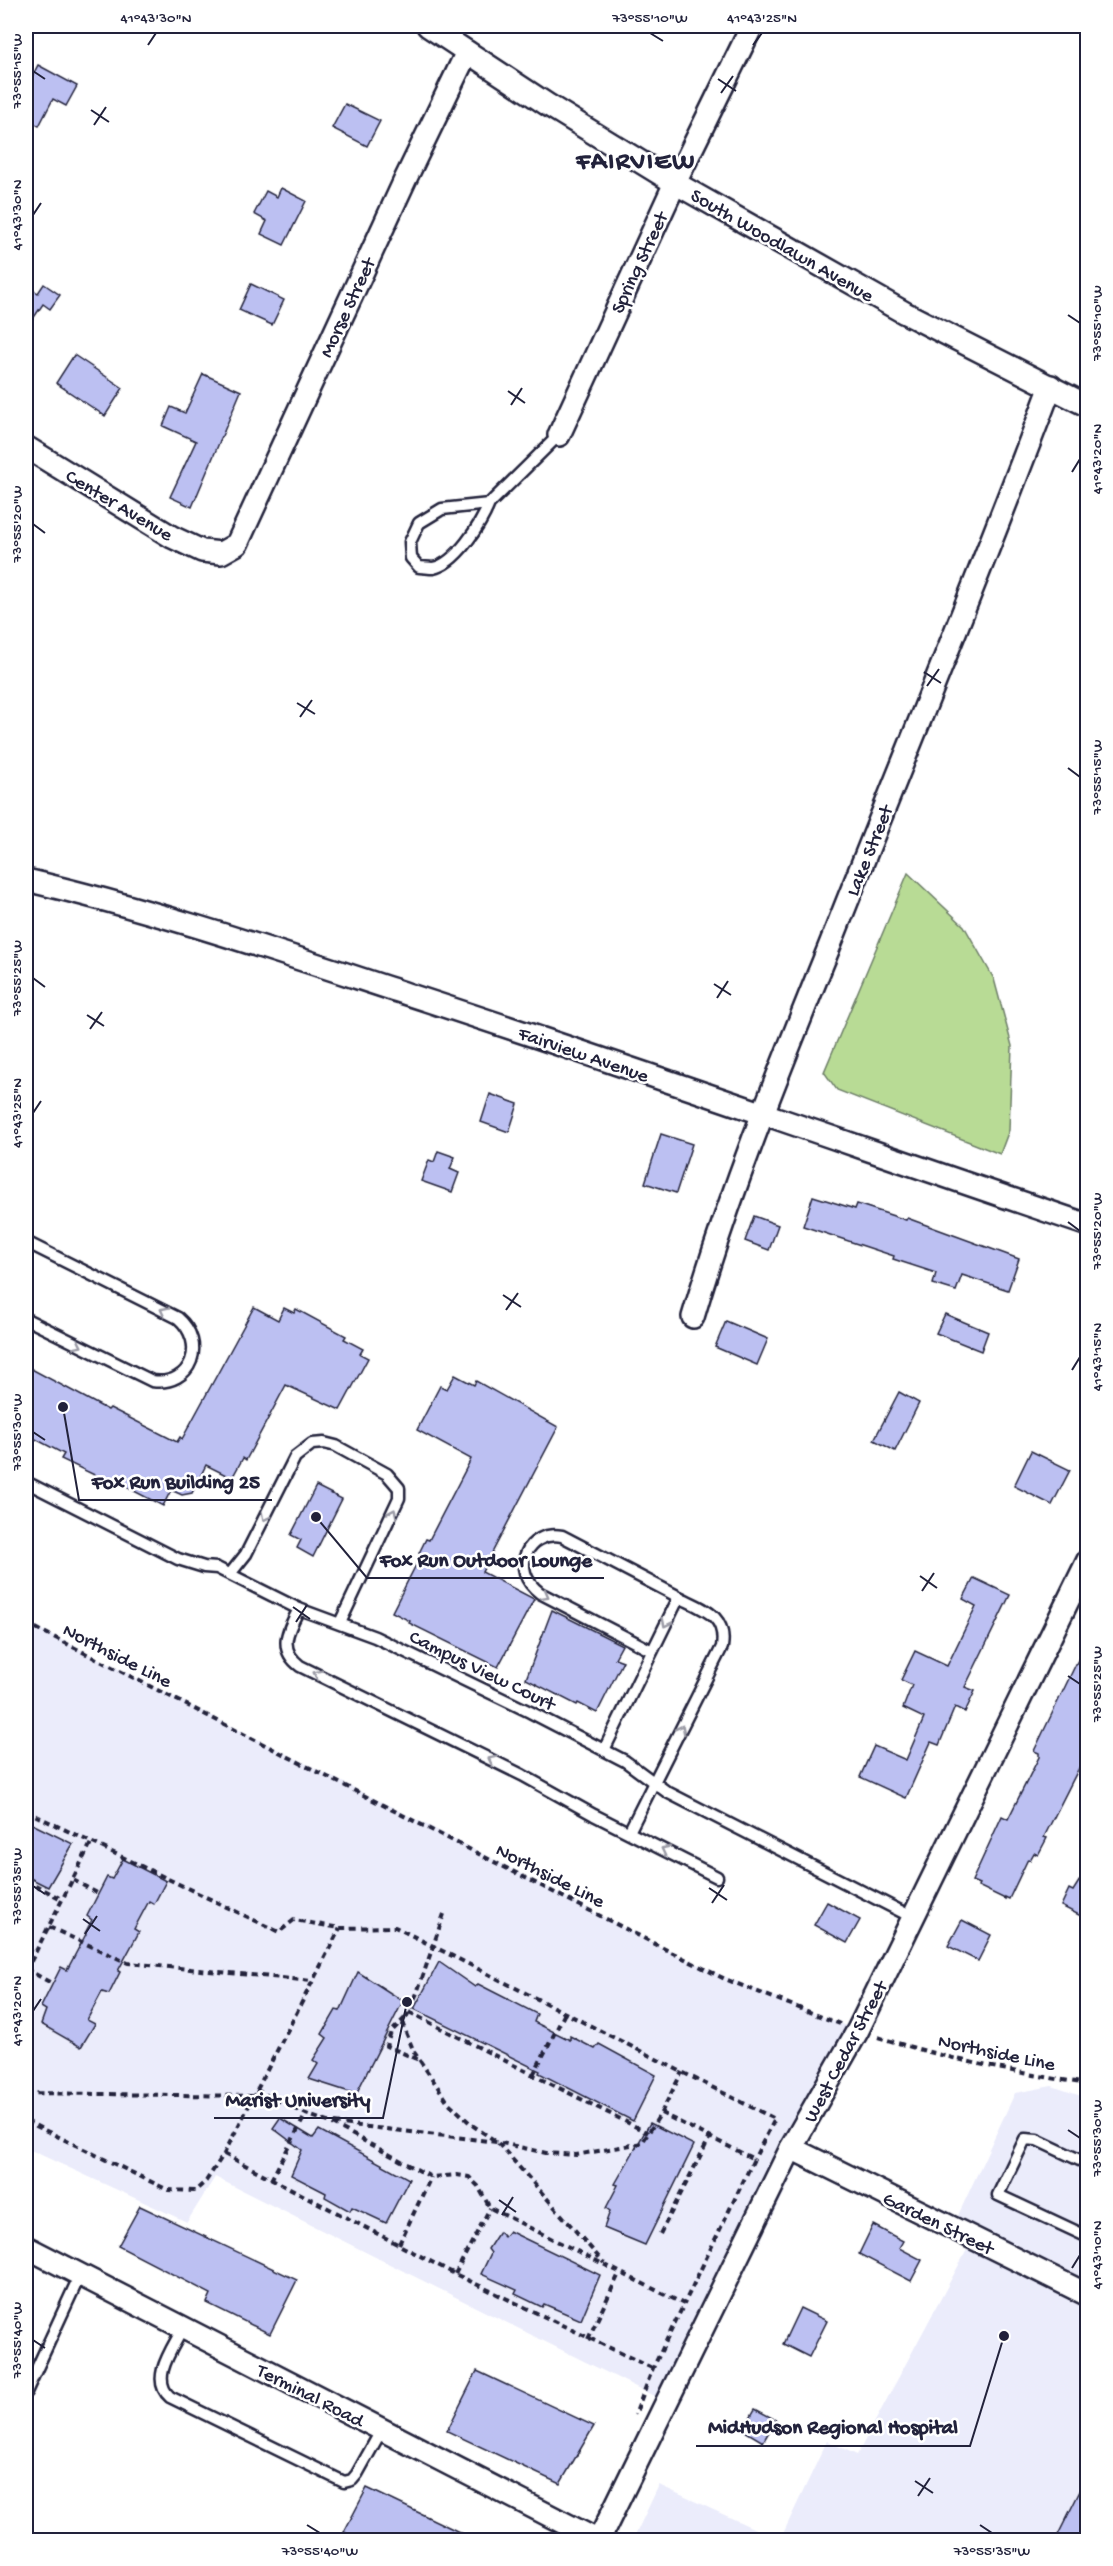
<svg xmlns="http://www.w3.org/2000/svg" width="1113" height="2566" viewBox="0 0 1113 2566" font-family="'Gochi Hand',sans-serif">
<rect width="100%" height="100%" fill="#fff"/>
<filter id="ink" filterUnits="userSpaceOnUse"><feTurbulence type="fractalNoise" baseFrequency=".0167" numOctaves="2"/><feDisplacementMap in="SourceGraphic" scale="12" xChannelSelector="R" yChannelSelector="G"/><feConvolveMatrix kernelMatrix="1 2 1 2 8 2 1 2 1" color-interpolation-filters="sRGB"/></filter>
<g filter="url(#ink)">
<g fill="#ebecfb">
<polygon points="26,1622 439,1831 663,1948 719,1974 863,2033 678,2408 215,2177 187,2222 26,2148"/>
<polygon points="1052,2086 1087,2098 1087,2540 780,2540 827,2441 857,2455 976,2233 955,2222 1015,2093"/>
<polygon points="659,2485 779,2540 633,2540"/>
</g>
<polygon fill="#b8db95" stroke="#6d7e68" stroke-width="1.5" points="908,873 964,926 994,979 1012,1046 1009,1130 1000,1154 837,1090 824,1072"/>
<g fill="#bcc0f2" stroke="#22223b" stroke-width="1.5">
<polygon points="38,65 77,86 66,106 53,99 39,126 26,119 26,88"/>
<polygon points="345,104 380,121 367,146 332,128"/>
<polygon points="281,188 306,201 284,245 261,234 267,221 254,214 266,191 277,197"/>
<polygon points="44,284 60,295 50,309 43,304 26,329 26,285 38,293"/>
<polygon points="251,284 284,300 272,325 239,310"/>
<polygon points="74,355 123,388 105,416 56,383"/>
<polygon points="203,374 241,391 192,507 170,497 196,441 163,426 171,407 185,413"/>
<polygon points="490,1094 518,1104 509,1132 481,1122"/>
<polygon points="661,1134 692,1144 676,1193 645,1183"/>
<polygon points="438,1151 455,1157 450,1169 459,1173 452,1192 421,1181 429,1160 434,1162"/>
<polygon points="813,1196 855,1209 857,1204 906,1220 907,1218 1019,1259 1008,1290 962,1275 956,1291 933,1284 936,1273 893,1259 894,1256 803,1226"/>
<polygon points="754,1216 778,1225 769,1250 745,1241"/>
<polygon points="254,1307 278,1320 284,1308 294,1313 296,1309 346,1336 344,1339 363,1349 360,1354 368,1358 340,1410 286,1385 246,1460 243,1458 232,1478 206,1465 192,1493 182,1495 171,1490 163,1506 111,1479 109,1482 61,1459 64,1454 26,1434 26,1366 108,1410 110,1408 177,1442 180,1437 182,1439"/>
<polygon points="945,1314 988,1332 981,1351 936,1333"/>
<polygon points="726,1321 768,1339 757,1365 715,1347"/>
<polygon points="455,1375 474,1385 476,1381 558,1427 482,1572 534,1599 498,1667 409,1623 410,1621 392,1612 421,1555 419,1553 426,1539 429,1540 471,1459 417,1430 440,1386 447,1389"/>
<polygon points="899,1392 919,1403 895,1451 874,1440"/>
<polygon points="1031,1451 1070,1470 1052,1505 1014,1486"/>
<polygon points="316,1486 342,1499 313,1557 297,1548 301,1540 291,1535"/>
<polygon points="974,1578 1010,1595 965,1687 975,1691 965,1712 955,1707 939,1745 931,1742 906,1798 860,1777 874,1746 906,1760 924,1718 903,1708 912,1685 901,1680 915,1651 947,1666 976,1606 963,1599"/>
<polygon points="552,1610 622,1645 615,1658 623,1661 597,1713 578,1703 577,1705 526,1679"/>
<polygon points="1088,1639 1088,1750 1044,1837 1047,1838 1038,1855 1034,1853 1030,1860 1028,1859 1009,1899 1005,1897 1005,1899 978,1886 979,1884 972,1881 1002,1816 1008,1819 1039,1757 1039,1753 1034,1751"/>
<polygon points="26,1821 73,1844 48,1887 26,1876"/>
<polygon points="123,1859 166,1881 154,1904 149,1901 134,1929 139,1932 118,1971 120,1972 109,1994 102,1992 87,2020 95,2024 81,2047 41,2024 46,2010 41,2007 61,1967 67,1970 86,1934 85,1933 92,1920 87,1916 107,1877 112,1879"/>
<polygon points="1088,1867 1088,1903 1081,1916 1061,1906 1069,1889 1073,1891"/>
<polygon points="827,1902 860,1920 847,1943 814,1925"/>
<polygon points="962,1920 991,1935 978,1961 948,1946"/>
<polygon points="439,1962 475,1987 478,1984 537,2014 534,2022 570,2040 570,2036 595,2049 599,2044 656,2075 633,2121 539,2073 540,2071 414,2009"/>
<polygon points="358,1972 403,2001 356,2094 309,2079 318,2064 313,2060 327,2038 322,2034 336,2010 340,2011"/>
<polygon points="280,2118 313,2138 319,2130 409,2179 386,2223 352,2207 350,2211 325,2197 326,2193 291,2175 302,2150 273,2128"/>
<polygon points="650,2123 694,2145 645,2245 604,2228 610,2211 606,2208 618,2185 615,2184"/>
<polygon points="140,2206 297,2280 270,2334 207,2303 211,2294 118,2246"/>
<polygon points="873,2225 903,2241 899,2248 922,2260 911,2281 859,2254"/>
<polygon points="509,2231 600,2275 581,2320 544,2304 542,2307 515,2294 517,2290 481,2274 491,2253 488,2249 499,2232 504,2237"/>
<polygon points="800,2308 827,2321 809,2357 783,2344"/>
<polygon points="477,2371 594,2426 560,2484 447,2431"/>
<polygon points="755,2409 776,2420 763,2442 743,2430"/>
<polygon points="1088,2475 1088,2541 1055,2541"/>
<polygon points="367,2488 478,2541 362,2541 344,2532"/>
</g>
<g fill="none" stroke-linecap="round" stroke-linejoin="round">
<polyline stroke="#d3d3d8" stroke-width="21" stroke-dasharray="21 10" stroke-linecap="butt" points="1087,2540 1088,2539"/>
<defs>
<g id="lane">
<path d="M489 504C481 524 456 564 433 568 429 568 423 567 419 567L411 558 410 542 419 523 442 509 489 504 559 435"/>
<path d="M26 1242 178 1318C207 1343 192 1387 152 1381L26 1319"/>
<polyline points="26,1482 178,1559 204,1567 217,1568 299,1609 375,1637 530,1712 625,1761 667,1792 912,1917"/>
<polyline points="230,1574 246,1554 295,1457 312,1444 324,1443 336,1446 387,1474 399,1488 399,1498 340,1623"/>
<path d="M299 1609C288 1630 277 1649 300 1666L522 1775 594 1815 717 1877"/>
<path d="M652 1651 540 1593C508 1569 528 1530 562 1536L679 1597"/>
<path d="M604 1750 679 1597C703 1609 727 1615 722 1647L629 1832"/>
<polyline points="1088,2164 1037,2140 1025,2139 998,2195 1088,2237"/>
<path d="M183 2328C173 2348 149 2379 170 2397L344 2482 352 2480 357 2474 381 2431"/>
<polyline points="26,2392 80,2275"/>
</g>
<g id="street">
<polyline points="428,26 548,105 675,183 905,313 1088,406"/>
<polyline points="559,435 675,183 752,26"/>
<polyline points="26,447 172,537 202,551 221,553 237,544 405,180 467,52"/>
<path d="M26 880C155 910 281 953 407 994 635 1068 861 1148 1088 1225"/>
<path d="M693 1317C730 1191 779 1071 828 950 902 762 980 575 1051 386"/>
<polyline points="791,2148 1088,2295"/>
<polyline points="26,2247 597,2540"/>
<polyline points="599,2540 791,2148 858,2030 1088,1560"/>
</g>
</defs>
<use href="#lane" stroke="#22223b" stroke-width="15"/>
<use href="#street" stroke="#22223b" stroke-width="26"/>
<g stroke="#22223b" stroke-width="4" stroke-dasharray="6 4.5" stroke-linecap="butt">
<polyline points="26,1623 663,1948 725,1979 840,2024"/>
<polyline points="26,1811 279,1932 294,1920 340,1928 395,1927 775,2119 754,2159"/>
<polyline points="26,1880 63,1900"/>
<polyline points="73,1880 97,1893"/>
<polyline points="444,1914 417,1993 403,2025 414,2052 448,2102 472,2125 497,2142 604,2263"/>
<polyline points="49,1927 128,1963 312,1981"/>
<polyline points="26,1949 34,1953"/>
<polyline points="26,1969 53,1984"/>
<polyline points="26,1971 92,1841"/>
<polyline points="409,2012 648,2133"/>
<polyline points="405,2018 391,2032 386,2046 419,2060"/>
<path d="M878 2037C947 2059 1016 2073 1088 2084"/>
<polyline points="533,2075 565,2013"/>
<polyline points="256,2090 306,2114 331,2123 431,2177 457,2175 469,2177 478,2186 490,2208 684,2304 653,2368 635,2415"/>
<polyline points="26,2093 252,2096"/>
<polyline points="661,2113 682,2072"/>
<polyline points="26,2121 168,2190 195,2191 206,2181 224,2154 340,1928"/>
<polyline points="334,2123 497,2142 546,2153 576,2155 642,2143 661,2113 754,2159 684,2304"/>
<polyline points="224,2154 455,2274 652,2368"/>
<polyline points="271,2180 306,2114"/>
<polyline points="660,2234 710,2137"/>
<polyline points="399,2244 431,2177"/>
<polyline points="455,2274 490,2208"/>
<polyline points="588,2339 619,2274"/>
</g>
<use href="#lane" stroke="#fff" stroke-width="10"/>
<use href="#street" stroke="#fff" stroke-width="21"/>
</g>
<defs><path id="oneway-chevron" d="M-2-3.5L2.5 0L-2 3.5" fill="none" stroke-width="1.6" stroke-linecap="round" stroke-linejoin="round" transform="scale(1.5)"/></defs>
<g stroke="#9c9ca7">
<use href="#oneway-chevron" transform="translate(164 1311) rotate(-153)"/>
<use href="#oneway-chevron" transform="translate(78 1345) rotate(26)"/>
<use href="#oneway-chevron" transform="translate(393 1513) rotate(-66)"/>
<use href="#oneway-chevron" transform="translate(265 1517) rotate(117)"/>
<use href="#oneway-chevron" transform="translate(545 1595) rotate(29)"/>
<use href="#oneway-chevron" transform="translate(666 1623) rotate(116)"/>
<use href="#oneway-chevron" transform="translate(317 1674) rotate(-154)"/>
<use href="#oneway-chevron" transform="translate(681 1729) rotate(-63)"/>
<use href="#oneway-chevron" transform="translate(492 1760) rotate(-154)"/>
<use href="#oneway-chevron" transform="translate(665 1850) rotate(-153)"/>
</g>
</g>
<path fill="none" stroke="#22223b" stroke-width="2" d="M650 33 663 41M148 45 156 33M753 45 762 33M33 71 45 79M718 79 736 91M721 93 733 76M91 110 109 122M94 125 106 107M33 215 41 203M1068 315 1080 323M508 391 525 403M511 405 522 388M1072 472 1080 459M33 524 45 533M924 672 941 683M927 686 939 669M297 703 315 714M300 717 312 700M1068 768 1080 777M33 978 45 987M714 984 731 995M717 998 728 981M87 1015 104 1026M90 1029 102 1012M33 1113 41 1101M1068 1222 1080 1231M503 1295 521 1307M506 1310 518 1293M1072 1370 1080 1357M33 1432 45 1440M920 1576 937 1588M922 1591 934 1573M293 1607 310 1619M296 1622 307 1605M1068 1676 1080 1684M33 1886 45 1894M709 1888 727 1900M712 1903 724 1885M83 1919 100 1931M85 1934 97 1916M33 2011 41 1999M1068 2130 1080 2138M499 2200 516 2212M502 2215 513 2197M1072 2268 1080 2255M33 2340 45 2348M915 2481 933 2493M918 2496 930 2478M307 2525 320 2533M980 2525 992 2533"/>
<g text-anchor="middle" stroke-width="5" stroke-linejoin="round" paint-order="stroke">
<g font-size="20" fill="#22223b" stroke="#fff">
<text transform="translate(783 244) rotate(30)" y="7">South Woodlawn Avenue</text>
<text transform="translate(638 262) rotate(-65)" y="7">Spring Street</text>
<text transform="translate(346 307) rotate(-65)" y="7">Morse Street</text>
<text transform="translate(120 504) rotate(31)" y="7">Center Avenue</text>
<text transform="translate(868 850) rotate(-68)" y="7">Lake Street</text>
<text transform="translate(584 1053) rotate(19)" y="7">Fairview Avenue</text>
<text transform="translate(118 1654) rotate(27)" y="7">Northside Line</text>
<text transform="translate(483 1669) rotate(26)" y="7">Campus View Court</text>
<text transform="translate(551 1874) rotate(27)" y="7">Northside Line</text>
<text transform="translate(844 2051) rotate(-62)" y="7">West Cedar Street</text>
<text transform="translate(997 2051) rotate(12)" y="7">Northside Line</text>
<text transform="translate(939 2222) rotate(26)" y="7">Garden Street</text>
<text transform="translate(311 2394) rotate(27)" y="7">Terminal Road</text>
</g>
<g font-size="26" font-weight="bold" letter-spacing="1.5" fill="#22223b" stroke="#fff">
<text x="636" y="168">FAIRVIEW</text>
</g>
</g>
<path fill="none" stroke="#22223b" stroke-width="2" d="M63 1407L79 1500H272M316 1517L367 1578H604M407 2002L383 2118H214M1004 2336L970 2446H696"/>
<g fill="#22223b" stroke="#fff" stroke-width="2">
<circle cx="63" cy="1407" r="6"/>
<circle cx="316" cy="1517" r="6"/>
<circle cx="407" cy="2002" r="6"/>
<circle cx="1004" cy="2336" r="6"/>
</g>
<g font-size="21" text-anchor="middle" font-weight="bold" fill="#22223b" stroke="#fff" stroke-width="5" stroke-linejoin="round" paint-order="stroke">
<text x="176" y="1488">Fox Run Building 25</text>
<text x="486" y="1566">Fox Run Outdoor Lounge</text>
<text x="298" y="2106">Marist University</text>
<text x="833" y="2433">MidHudson Regional Hospital</text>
</g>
<rect width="1113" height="2566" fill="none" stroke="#fff" stroke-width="66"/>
<rect x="33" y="33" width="1047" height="2500" fill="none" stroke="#22223b" stroke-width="2"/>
<g font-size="15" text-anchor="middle" fill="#22223b">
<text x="156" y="22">41°43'30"N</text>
<text x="650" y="22">73°55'10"W</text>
<text x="762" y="22">41°43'25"N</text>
<text transform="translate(16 71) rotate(-90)" y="5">73°55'15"W</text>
<text transform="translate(16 215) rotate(-90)" y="5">41°43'30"N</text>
<text transform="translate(1096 323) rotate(-90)" y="5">73°55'10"W</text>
<text transform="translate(1096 459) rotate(-90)" y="5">41°43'20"N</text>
<text transform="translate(16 524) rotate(-90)" y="5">73°55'20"W</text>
<text transform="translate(1096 777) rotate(-90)" y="5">73°55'15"W</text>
<text transform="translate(16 978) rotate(-90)" y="5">73°55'25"W</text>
<text transform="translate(16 1113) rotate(-90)" y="5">41°43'25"N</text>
<text transform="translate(1096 1231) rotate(-90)" y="5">73°55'20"W</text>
<text transform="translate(1096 1357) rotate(-90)" y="5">41°43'15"N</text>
<text transform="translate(16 1432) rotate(-90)" y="5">73°55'30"W</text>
<text transform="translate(1096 1684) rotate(-90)" y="5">73°55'25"W</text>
<text transform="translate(16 1886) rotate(-90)" y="5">73°55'35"W</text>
<text transform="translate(16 2011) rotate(-90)" y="5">41°43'20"N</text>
<text transform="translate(1096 2138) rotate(-90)" y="5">73°55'30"W</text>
<text transform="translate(1096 2255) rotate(-90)" y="5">41°43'10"N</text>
<text transform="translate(16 2340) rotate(-90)" y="5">73°55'40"W</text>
<text x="320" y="2555">73°55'40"W</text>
<text x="992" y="2555">73°55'35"W</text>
</g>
</svg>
